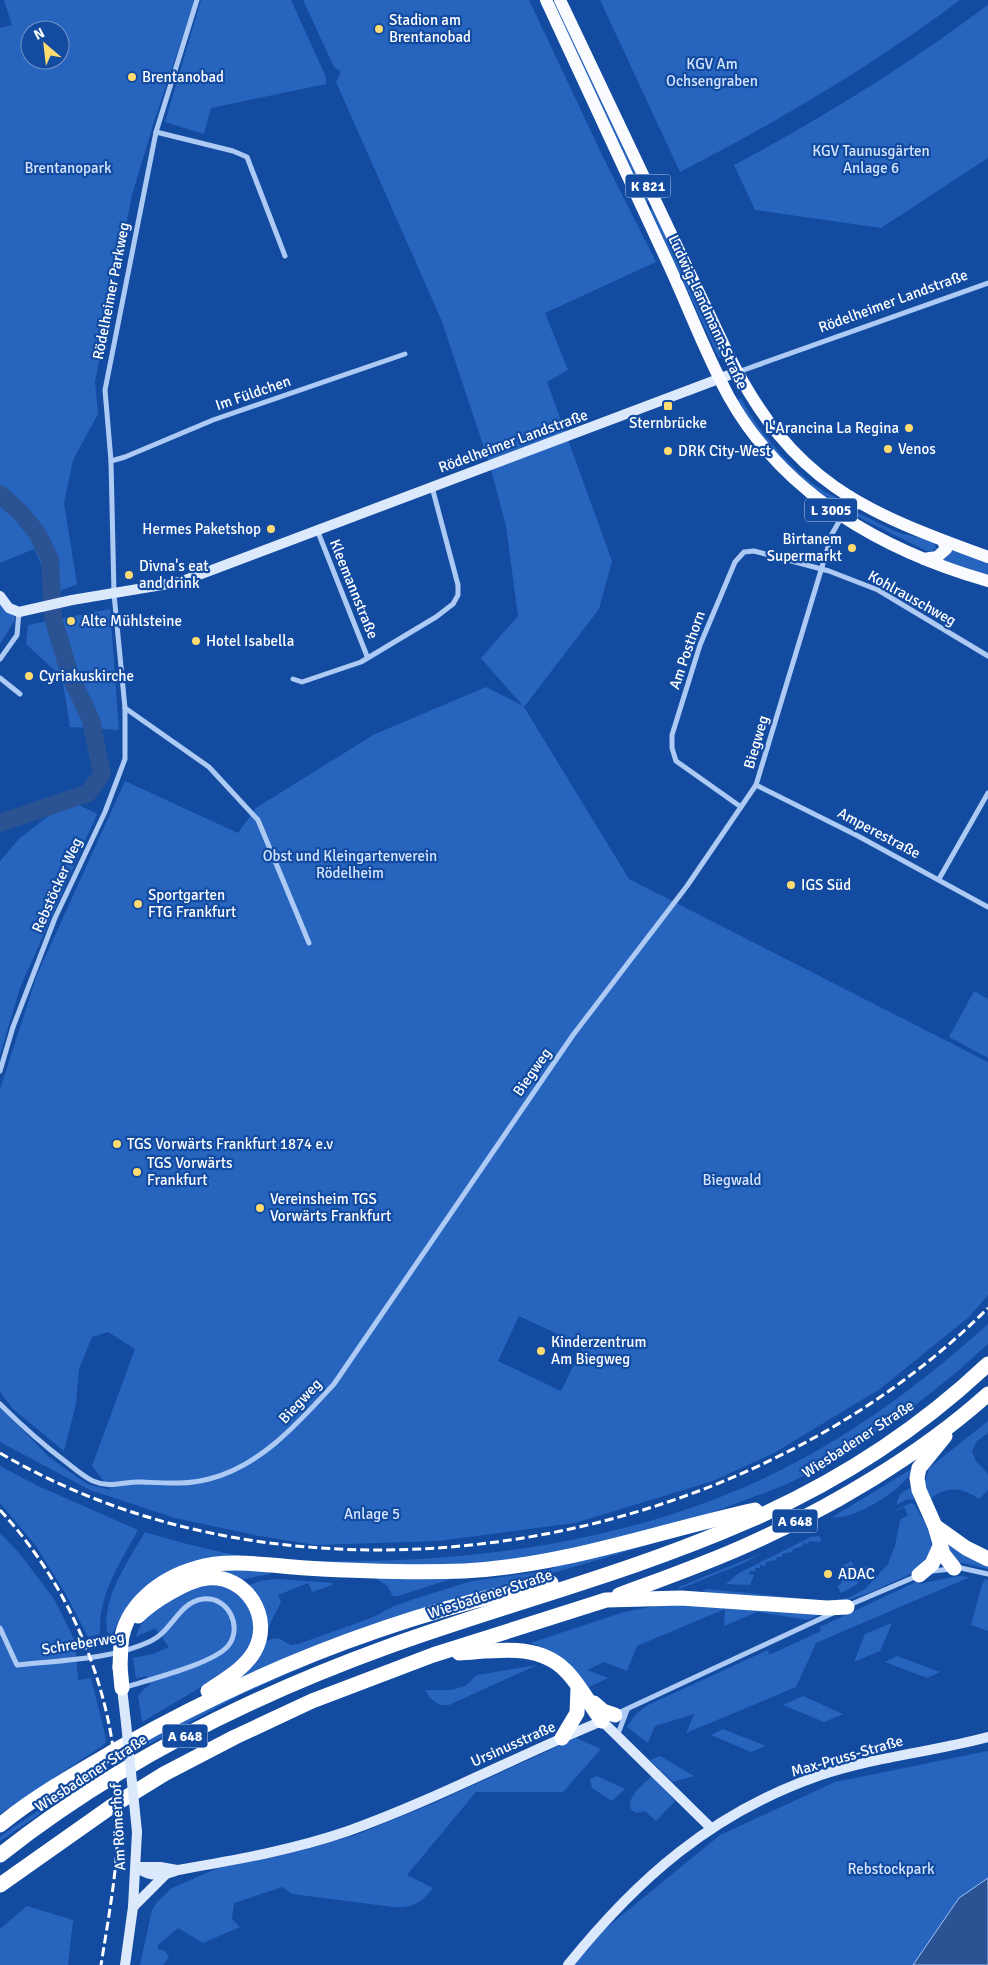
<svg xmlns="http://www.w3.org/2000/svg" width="988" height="1965" viewBox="0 0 988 1965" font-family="Signika,sans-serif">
<rect width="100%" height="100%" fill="#134ba0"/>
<g fill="#2664be" fill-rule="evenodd">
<path d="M4 0H195L154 122 132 195 95 382 98 414 73 460 64 503 77 584 55 593 34 549 0 563V28L12 25ZM30 30H60V60H30Z"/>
<polygon points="201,0 291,0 326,77 326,84 211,108 204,134 165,122"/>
<path d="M303 0H529L604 159 656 262 545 313 568 370 547 382 612 561 599 609 524 707 629 879 988 1062V1295L969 1317 880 1389 774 1453 713 1481 575 1523 439 1541 316 1545 259 1536 175 1518 90 1490 0 1442V1407L49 1457 87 1484 111 1490 92 1466 135 1349 108 1332 92 1337 79 1369 76 1404 64 1451 13 1409 0 1392V1089L37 975 125 781 238 833 256 808 373 735 486 687 523 706 481 658 518 616 506 526 490 466 441 319 336 82 341 72 334 67ZM519 1316 583 1346 561 1391 498 1361Z"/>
<polygon points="551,0 555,0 650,200 646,202"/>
<path d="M600 0H960C872 66 777 122 680 172Z"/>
<path d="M988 5V158L881 228 755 210 734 165C823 118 907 65 988 5Z"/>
<polygon points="653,208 723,355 719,358 650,210"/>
<path d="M741 398C756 428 790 469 819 488 827 494 837 497 846 502L847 504 836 508 823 498 766 443 737 400Z"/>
<polygon points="854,511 899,533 934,541 936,548 931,552 927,551 852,514"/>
<polygon points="949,547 988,561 988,576 942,560 948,556"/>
<polygon points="0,600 16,618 0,644"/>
<polygon points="110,609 119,730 70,727 62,677 26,644 28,625"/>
<polygon points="69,800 97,814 20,988 0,1055 0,861 20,838"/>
<polygon points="974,991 988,999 988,1058 949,1037"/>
<path d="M988 1324V1344L958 1371 903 1415 824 1466 785 1485 697 1518 630 1538 512 1560 430 1566 240 1560 137 1595 127 1606 112 1634 107 1632C102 1597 128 1562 145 1532 178 1542 212 1551 247 1557 281 1562 317 1561 351 1561 502 1561 666 1533 800 1460 869 1423 930 1376 988 1324Z"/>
<path d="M988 1421V1433L977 1441 972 1451 976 1461 988 1474V1490L979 1499C961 1487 947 1486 930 1499L924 1485 929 1468Z"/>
<path d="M0 1466 38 1486 138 1530C120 1563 98 1595 100 1634L88 1637 64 1591 36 1546 0 1503Z"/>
<path d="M913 1468C906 1487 869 1509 850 1515 844 1517 837 1517 831 1518Z"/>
<polygon points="911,1487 914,1500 908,1499 896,1505 900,1494"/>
<polygon points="911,1503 914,1504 928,1528 932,1548 931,1554 915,1572 869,1593 839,1603 698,1594 707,1589 827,1601 848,1598 865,1589 888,1564 895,1546 900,1520 908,1515 904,1507 896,1511 897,1509"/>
<polygon points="0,1533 20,1554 54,1599 75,1641 78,1680 91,1678 106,1738 105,1744 0,1814"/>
<polygon points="819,1536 821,1539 820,1542 809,1541 808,1544 803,1543 803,1546 793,1549 792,1552 782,1554 782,1557 777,1557 776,1560 766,1562 765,1566 760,1565 760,1568 755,1568 755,1571 750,1571 749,1574 754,1575 750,1585 726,1584 739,1573 811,1537"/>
<path d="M673 1537C524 1585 371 1616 229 1683L267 1641C279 1635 280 1640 291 1645L298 1644 371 1618 394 1606 420 1597 472 1581 531 1573 551 1569 565 1562Z"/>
<polygon points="944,1544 950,1544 988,1564 988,1569 954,1561"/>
<polygon points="762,1553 744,1563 679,1589 679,1587"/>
<polygon points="851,1561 857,1571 866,1566 869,1571 856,1585 841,1593 837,1586 841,1584 845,1572 842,1566"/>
<polygon points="213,1569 270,1571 270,1574 239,1580"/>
<polygon points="377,1576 454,1578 398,1596 393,1596 387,1586 377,1579"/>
<polygon points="958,1576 970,1577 816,1643 796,1687 686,1733 694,1714 655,1726 648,1743 627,1727 636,1714 648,1705 768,1650 769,1655 821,1631 820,1627 918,1581 919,1584"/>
<polygon points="277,1579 333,1583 332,1585 312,1592 308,1583 278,1595 281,1602 266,1632 247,1586 260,1581"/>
<polygon points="985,1579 988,1580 988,1631 971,1625 982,1585"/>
<path d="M198 1585 229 1586 246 1598 256 1630 246 1655 218 1677 142 1722 138 1696 145 1688 150 1685 147 1676 136 1678 133 1658 153 1654 169 1647 155 1628 136 1637C143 1609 174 1598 198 1585Z"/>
<path d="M665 1604 826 1612 808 1620 757 1612 724 1626 725 1609 637 1646 627 1671 604 1662 587 1670 608 1678 589 1687C570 1664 559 1652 530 1643L624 1612Z"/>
<polygon points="892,1623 880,1651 854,1662 865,1634"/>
<polygon points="897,1656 940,1672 927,1678 885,1662"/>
<polygon points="322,1659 240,1695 144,1747 143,1742 223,1700"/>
<path d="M537 1665 449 1705C438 1707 431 1700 425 1690H452L465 1686 477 1675Z"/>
<polygon points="803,1696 843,1714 824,1722 783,1705"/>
<polygon points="723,1729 766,1746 751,1752 711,1735"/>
<path d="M576 1738 601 1749 563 1792H476L407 1875 433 1888C421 1904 412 1908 393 1907L292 1894 282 1887 234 1903 232 1919 240 1927 203 1943 178 1928 158 1945V1949L165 1951 169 1957 163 1965H140L152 1910 157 1902 172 1888 218 1868 303 1850 356 1835 432 1804Z"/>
<polygon points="988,1751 988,1965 573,1965 594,1938 720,1835 835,1782"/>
<polygon points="660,1756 694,1776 673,1782 650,1760"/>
<polygon points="108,1764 108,1768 0,1841 0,1837 12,1828"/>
<polygon points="597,1776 625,1789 612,1801 592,1788 590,1779"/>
<path d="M652 1776 675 1801 656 1821 645 1811 637 1813 631 1810C626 1796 643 1785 652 1776Z"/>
<polygon points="27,1906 73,1920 68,1965 0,1965 0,1929"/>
</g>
<polygon fill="#2b5393" stroke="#9ec4f7" points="988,1878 988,1965 913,1965 959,1898"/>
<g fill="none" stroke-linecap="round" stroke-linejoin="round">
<polyline stroke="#2b5393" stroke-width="18" points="0,494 22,514 37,533 50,559 53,618 70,675 91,720 102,774 88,793 0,823"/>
<g stroke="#accaf4" stroke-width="5">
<polyline points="156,132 233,151 247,157 285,256"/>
<polyline points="738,372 988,283"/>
<polyline points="111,461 125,457 213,420 405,354"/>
<polyline points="318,532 367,656"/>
<polyline points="0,659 17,635 19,612"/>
<polyline points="0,678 20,694"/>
<polyline points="293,679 302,682 361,662 436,617 453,604 458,595 458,585 432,487"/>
<polyline points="125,708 209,767 258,820 309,943"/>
<polyline points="756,785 858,836 988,907"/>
<polyline points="741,807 676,761 672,748 672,735 700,645 735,562 744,552 754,551 829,571 878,590 988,656"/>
<polyline points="939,879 988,793"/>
<polyline points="0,1071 13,1027 55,918 105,812 125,759 125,708 114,594 111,461 105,390 156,132 197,0"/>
<path d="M0 1404C21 1425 42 1444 66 1462 74 1468 84 1477 93 1481 111 1489 124 1481 142 1482 165 1483 187 1485 209 1479 261 1466 299 1422 334 1384L573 1035 687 886 756 785 832 534 845 511 861 506"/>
<polyline points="932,1571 961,1568 988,1574"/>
<polyline points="847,1606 917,1576"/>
<path d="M0 1628 17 1665C60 1660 111 1660 151 1641 172 1631 179 1602 203 1599 229 1596 243 1628 228 1646 213 1664 147 1680 123 1688"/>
<polyline points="616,1714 833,1613"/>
<polyline points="619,1731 627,1710"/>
</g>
<g stroke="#dce9fd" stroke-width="10">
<polyline points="0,596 9,608 19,612 72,600 180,582 737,372"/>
<polyline points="122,1688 126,1723"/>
<polyline points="602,1721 711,1828"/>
<path d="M136 1867C151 1878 162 1876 178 1870 235 1860 293 1850 348 1831 435 1800 517 1756 602 1721"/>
<polyline points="136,1867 160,1867 177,1870"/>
<polyline points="133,1907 166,1874"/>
<polyline points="125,1965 133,1907 137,1832"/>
<path d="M568 1965C637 1879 712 1813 818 1776 873 1757 932 1752 988 1737"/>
</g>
<g stroke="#f9fbff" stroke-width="12">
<path d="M546 0C586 87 626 174 667 261 688 306 705 353 729 397 784 495 883 551 988 581"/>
<path d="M560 0 729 356C793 483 861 511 988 557"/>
<polyline points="924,559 937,557 946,549 943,541"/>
</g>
<g stroke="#fff" stroke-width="15">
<polyline points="945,1436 919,1468 917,1478 919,1490 935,1526 943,1554 954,1568"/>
<polyline points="935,1526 966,1548 988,1559"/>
<polyline points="919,1575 932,1564 940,1546"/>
<path d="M619 1595C662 1579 705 1564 747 1545 830 1508 920 1455 988 1394"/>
<path d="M138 1616C152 1602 187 1580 207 1578 246 1574 274 1618 254 1652 244 1669 224 1680 208 1691"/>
<path d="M121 1643C125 1605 161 1578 197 1568 228 1558 273 1566 306 1568 358 1571 411 1573 464 1571 564 1566 658 1531 755 1510"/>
<path d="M459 1653C495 1651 538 1642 566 1671 580 1685 590 1705 602 1721"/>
<polyline points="120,1667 122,1688"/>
<polyline points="594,1703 603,1711 615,1715"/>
<polyline points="562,1738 577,1713 578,1688"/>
<path d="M0 1825C37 1795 80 1771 121 1747 255 1671 400 1614 551 1583"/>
<path d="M0 1855C115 1764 249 1697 387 1647 506 1604 630 1573 746 1522 834 1484 918 1430 988 1364"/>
<polyline points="0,1885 112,1806 164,1774 235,1737 312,1701 433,1655 606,1600 681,1598 827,1608 847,1607"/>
</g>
<g stroke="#fff" stroke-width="3" stroke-dasharray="9 4" stroke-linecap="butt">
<path d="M0 1453C304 1631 743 1553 988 1308"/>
<path d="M0 1510C81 1598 122 1714 118 1833 116 1877 108 1921 101 1965"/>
</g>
<polyline stroke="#dce9fd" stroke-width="10" points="126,1723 137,1832"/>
<polyline stroke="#fff" stroke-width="15" points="120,1667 121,1643"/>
</g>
<g fill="#ffdc6f" stroke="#134ba0" stroke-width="2">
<circle cx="379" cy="29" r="5"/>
<circle cx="132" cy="77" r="5"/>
<rect x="663" y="401" width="10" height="10" rx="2.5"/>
<circle cx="909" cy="428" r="5"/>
<circle cx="888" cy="449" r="5"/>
<circle cx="668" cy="451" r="5"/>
<circle cx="271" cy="529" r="5"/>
<circle cx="852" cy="548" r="5"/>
<circle cx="129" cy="575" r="5"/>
<circle cx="71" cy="621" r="5"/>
<circle cx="196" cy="641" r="5"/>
<circle cx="29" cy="676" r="5"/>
<circle cx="791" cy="885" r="5"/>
<circle cx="138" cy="904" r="5"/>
<circle cx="117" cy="1144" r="5"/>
<circle cx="137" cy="1172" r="5"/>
<circle cx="260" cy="1208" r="5"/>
<circle cx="541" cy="1351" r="5"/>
<circle cx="828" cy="1574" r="5"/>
</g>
<g text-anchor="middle" stroke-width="4.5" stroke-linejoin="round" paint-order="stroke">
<g fill="#134ba0" stroke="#b8c9e2" stroke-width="1">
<rect x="625.5" y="174.5" width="45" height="23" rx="4"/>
<rect x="805" y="498.5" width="52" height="23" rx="4"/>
<rect x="772.5" y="1509.5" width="45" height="23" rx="4"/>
<rect x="162.5" y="1724.5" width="45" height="23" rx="4"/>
</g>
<g font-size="14" font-weight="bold" fill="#fff">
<text x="648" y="191">K 821</text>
<text x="831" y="515">L 3005</text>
<text x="795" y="1526">A 648</text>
<text x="185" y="1741">A 648</text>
</g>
<g font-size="15" fill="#fff" stroke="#134ba0" text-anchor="start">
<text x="389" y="25">Stadion am<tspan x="389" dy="17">Brentanobad</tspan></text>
<text x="142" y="82">Brentanobad</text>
<text x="668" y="428" text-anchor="middle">Sternbrücke</text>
<text x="899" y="433" text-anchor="end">L'Arancina La Regina</text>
<text x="898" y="454">Venos</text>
<text x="678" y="456">DRK City-West</text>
<text x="261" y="534" text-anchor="end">Hermes Paketshop</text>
<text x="842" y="544" text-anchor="end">Birtanem<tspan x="842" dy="17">Supermarkt</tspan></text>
<text x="139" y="571">Divna's eat<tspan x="139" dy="17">and drink</tspan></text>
<text x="81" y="626">Alte Mühlsteine</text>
<text x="206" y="646">Hotel Isabella</text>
<text x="39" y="681">Cyriakuskirche</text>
<text x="801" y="890">IGS Süd</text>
<text x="148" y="900">Sportgarten<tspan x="148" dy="17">FTG Frankfurt</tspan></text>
<text x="127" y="1149">TGS Vorwärts Frankfurt 1874 e.v</text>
<text x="147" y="1168">TGS Vorwärts<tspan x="147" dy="17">Frankfurt</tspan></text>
<text x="270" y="1204">Vereinsheim TGS<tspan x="270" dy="17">Vorwärts Frankfurt</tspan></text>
<text x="551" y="1347">Kinderzentrum<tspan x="551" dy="17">Am Biegweg</tspan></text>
<text x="838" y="1579">ADAC</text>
</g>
<g font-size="15" fill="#d5e5fe" stroke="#134ba0">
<text x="712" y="69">KGV Am<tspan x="712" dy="17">Ochsengraben</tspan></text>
<text x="871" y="156">KGV Taunusgärten<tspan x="871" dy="17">Anlage 6</tspan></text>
<text x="68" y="173">Brentanopark</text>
<text x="350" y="861">Obst und Kleingartenverein<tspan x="350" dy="17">Rödelheim</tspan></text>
<text x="732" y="1185">Biegwald</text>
<text x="372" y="1519">Anlage 5</text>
<text x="891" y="1874">Rebstockpark</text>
</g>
<g font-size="15" fill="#fff" stroke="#134ba0">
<text transform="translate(111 291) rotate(-79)" y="5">Rödelheimer Parkweg</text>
<text transform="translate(893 301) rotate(-20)" y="5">Rödelheimer Landstraße</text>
<text transform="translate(708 312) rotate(65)" y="5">Ludwig-Landmann-Straße</text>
<text transform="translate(253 393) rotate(-19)" y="5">Im Füldchen</text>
<text transform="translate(513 441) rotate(-20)" y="5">Rödelheimer Landstraße</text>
<text transform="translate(354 589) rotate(68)" y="5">Kleemannstraße</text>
<text transform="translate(912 598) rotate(29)" y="5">Kohlrauschweg</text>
<text transform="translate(687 650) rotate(-71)" y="5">Am Posthorn</text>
<text transform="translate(756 742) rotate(-74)" y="5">Biegweg</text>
<text transform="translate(879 833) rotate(28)" y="5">Amperestraße</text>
<text transform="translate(57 885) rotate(-66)" y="5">Rebstöcker Weg</text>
<text transform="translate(532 1072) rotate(-55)" y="5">Biegweg</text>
<text transform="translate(300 1401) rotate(-47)" y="5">Biegweg</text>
<text transform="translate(858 1439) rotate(-33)" y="5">Wiesbadener Straße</text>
<text transform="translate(490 1594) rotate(-18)" y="5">Wiesbadener Straße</text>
<text transform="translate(83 1643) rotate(-9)" y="5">Schreberweg</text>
<text transform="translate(513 1744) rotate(-24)" y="5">Ursinusstraße</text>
<text transform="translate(847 1756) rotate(-16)" y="5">Max-Pruss-Straße</text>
<text transform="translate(91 1773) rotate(-33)" y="5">Wiesbadener Straße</text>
<text transform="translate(118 1827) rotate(-93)" y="5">Am Römerhof</text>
</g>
</g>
<g transform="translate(45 45) rotate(332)"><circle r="24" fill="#134ba0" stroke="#7193c6"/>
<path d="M0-4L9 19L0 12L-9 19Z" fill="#ffdc6f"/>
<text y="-8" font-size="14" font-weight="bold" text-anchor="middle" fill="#ffffff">N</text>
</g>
</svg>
